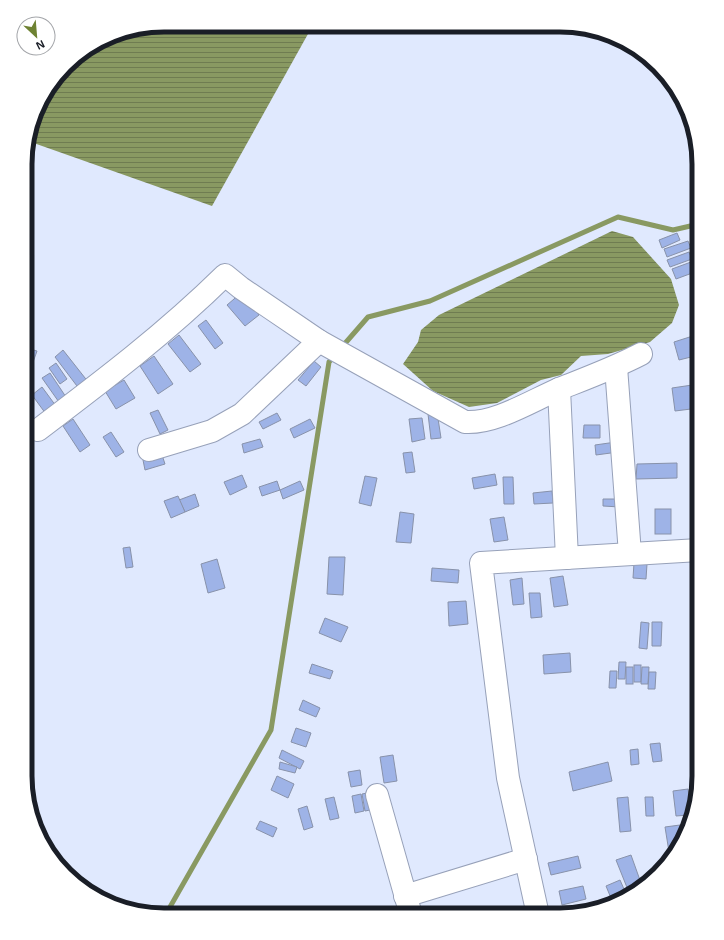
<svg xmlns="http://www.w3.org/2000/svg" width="724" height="940" viewBox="0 0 724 940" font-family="Arial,sans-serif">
<defs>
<pattern id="water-rules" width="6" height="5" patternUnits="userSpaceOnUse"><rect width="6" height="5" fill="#899962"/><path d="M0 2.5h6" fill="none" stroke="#6f7c51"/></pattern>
</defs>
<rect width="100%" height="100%" fill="#e0e9fe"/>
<g fill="url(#water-rules)">
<polygon points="164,25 313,25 212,206 28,141 44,95 73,59 119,32"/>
<polygon points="612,231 633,237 671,279 679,305 672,323 650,342 608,354 581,356 561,375 541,380 497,403 469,407 433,391 403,364 418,342 421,330 439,315"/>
</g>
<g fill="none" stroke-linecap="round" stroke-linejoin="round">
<g stroke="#899962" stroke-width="5">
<polyline points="341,348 368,317 430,301 618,217 673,230 699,224"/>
<polyline points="166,914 271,730 329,362 335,355"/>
</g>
</g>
<g fill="#9eb3e7" stroke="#8892aa">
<polygon points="677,233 680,240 662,248 659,240"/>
<polygon points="688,241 691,248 667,257 664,249"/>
<polygon points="689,252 692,259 670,267 667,260"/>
<polygon points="691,262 695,272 676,279 672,269"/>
<polygon points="241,293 259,315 245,326 227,305"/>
<polygon points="206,320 223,343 215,349 198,326"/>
<polygon points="699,334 699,355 679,360 674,342"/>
<polygon points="179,335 201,364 190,372 168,344"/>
<polygon points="26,348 37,351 32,365 26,363"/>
<polygon points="63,350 89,383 80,390 55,357"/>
<polygon points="154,356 173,384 158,394 140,366"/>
<polygon points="314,361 321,367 306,386 298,380"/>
<polygon points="56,363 67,379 60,384 49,368"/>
<polygon points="50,373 68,400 61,405 42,378"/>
<polygon points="124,380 135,398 116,409 105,391"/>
<polygon points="699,384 699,408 675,411 672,388"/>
<polygon points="42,387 56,406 46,414 32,395"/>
<polygon points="158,410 168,430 160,434 150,413"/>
<polygon points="437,412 441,438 431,439 428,414"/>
<polygon points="277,413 281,420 263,429 259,422"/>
<polygon points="422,418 425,439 412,442 409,419"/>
<polygon points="73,419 90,445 80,452 63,426"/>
<polygon points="310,419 315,428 294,438 290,429"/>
<polygon points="584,425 600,425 600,438 583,438"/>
<polygon points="111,432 124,452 116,457 103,437"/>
<polygon points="260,439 263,447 244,453 242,444"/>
<polygon points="616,442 618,452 596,455 595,445"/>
<polygon points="412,452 415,472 406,473 403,453"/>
<polygon points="162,455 165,464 145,470 143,460"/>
<polygon points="677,463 677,478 636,479 637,464"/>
<polygon points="495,474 497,485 474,489 472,478"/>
<polygon points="242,475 247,487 230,495 224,482"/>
<polygon points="365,476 377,478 371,506 359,503"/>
<polygon points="503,477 513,477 514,504 504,504"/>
<polygon points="277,481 280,490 262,496 259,487"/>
<polygon points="300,481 304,490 283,499 280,490"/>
<polygon points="552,491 553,503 534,504 533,493"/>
<polygon points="195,494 199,506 185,512 179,500"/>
<polygon points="178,496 185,512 171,518 164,501"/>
<polygon points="603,499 621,499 620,507 603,506"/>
<rect x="655" y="509" width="16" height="25"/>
<polygon points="400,512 414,514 411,543 396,542"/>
<polygon points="504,517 508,540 494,542 490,519"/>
<polygon points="130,547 133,567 126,568 123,548"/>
<polygon points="329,557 345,557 343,595 327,594"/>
<polygon points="217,559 225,588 208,593 201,564"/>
<polygon points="634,563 647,564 646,579 633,578"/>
<polygon points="432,568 459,570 458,583 431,581"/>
<polygon points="563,576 568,605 554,607 550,578"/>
<polygon points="522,578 524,604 513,605 510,580"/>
<polygon points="529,593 540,593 542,617 531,618"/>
<polygon points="466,601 468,624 449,626 448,602"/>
<polygon points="325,618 348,627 341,642 319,633"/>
<polygon points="641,622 649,623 647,649 639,648"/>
<polygon points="652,622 662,622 661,646 652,646"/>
<polygon points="570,653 571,672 544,674 543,655"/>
<polygon points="619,662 626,662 625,679 618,679"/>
<polygon points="312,664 333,671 330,679 309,673"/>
<rect x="634" y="665" width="7" height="17"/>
<rect x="626" y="667" width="7" height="17"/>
<polygon points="642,667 649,667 648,684 641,684"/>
<polygon points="610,671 617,671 616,688 609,688"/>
<polygon points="649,672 656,672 655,689 648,689"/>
<polygon points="303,700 320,708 316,717 299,710"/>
<polygon points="296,728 311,733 306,747 291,742"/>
<polygon points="660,743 662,761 653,762 650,744"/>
<polygon points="638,749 639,764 631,765 630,750"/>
<polygon points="282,750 304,761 300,769 279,758"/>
<polygon points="393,755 397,781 384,783 380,757"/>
<polygon points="280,762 297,767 295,773 279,769"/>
<polygon points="608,762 612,781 573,791 569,772"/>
<polygon points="360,770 362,785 351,787 348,772"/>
<polygon points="277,776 294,784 288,798 271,790"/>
<polygon points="688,789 691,808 689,815 676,816 673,791"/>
<polygon points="372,792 375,809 365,811 362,794"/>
<polygon points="361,794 364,811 355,813 352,796"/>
<polygon points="334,797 339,818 330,820 325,799"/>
<polygon points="628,797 631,831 620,832 617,798"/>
<polygon points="645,797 653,797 654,816 646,816"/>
<polygon points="307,806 313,827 304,830 298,809"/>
<polygon points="260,821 277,828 273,837 256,829"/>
<polygon points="680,825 681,836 676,853 670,858 665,827"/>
<polygon points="631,855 641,883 638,887 628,890 616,860"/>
<polygon points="578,856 581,868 551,875 548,863"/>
<polygon points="620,880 627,896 622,901 613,903 606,886"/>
<polygon points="583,886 586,899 562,905 559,891"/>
</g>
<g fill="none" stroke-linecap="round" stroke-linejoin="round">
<defs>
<g id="minor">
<polyline points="616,367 630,554"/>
<polyline points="559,389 567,558"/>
<path d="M38 430C104 380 166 333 225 275L241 288 319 341 465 422C495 424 531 401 559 389 587 378 614 368 641 354"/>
<polyline points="149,450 212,431 242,414 319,341"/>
<polyline points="377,795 411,915"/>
<polyline points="405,896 526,859"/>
<polyline points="538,915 508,778 481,563 699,550"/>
</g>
</defs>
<use href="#minor" stroke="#97a1b9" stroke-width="24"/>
<use href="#minor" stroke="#fff" stroke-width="22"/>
</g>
<path d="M0 0H724V940H0ZM164 32H560A132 132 0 0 1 692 164V776A132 132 0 0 1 560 908H164A132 132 0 0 1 32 776V164A132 132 0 0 1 164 32Z" fill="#fff" fill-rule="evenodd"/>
<path fill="none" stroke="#1a1e27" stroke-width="5" d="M164 32H560A132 132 0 0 1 692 164V776A132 132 0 0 1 560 908H164A132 132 0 0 1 32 776V164A132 132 0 0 1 164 32Z"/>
<g transform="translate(36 36) rotate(154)"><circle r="19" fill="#ffffff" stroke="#a3a5a9"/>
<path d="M0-3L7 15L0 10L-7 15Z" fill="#6e8232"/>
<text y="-6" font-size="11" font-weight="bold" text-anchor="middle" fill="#1a1e27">N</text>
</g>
</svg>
